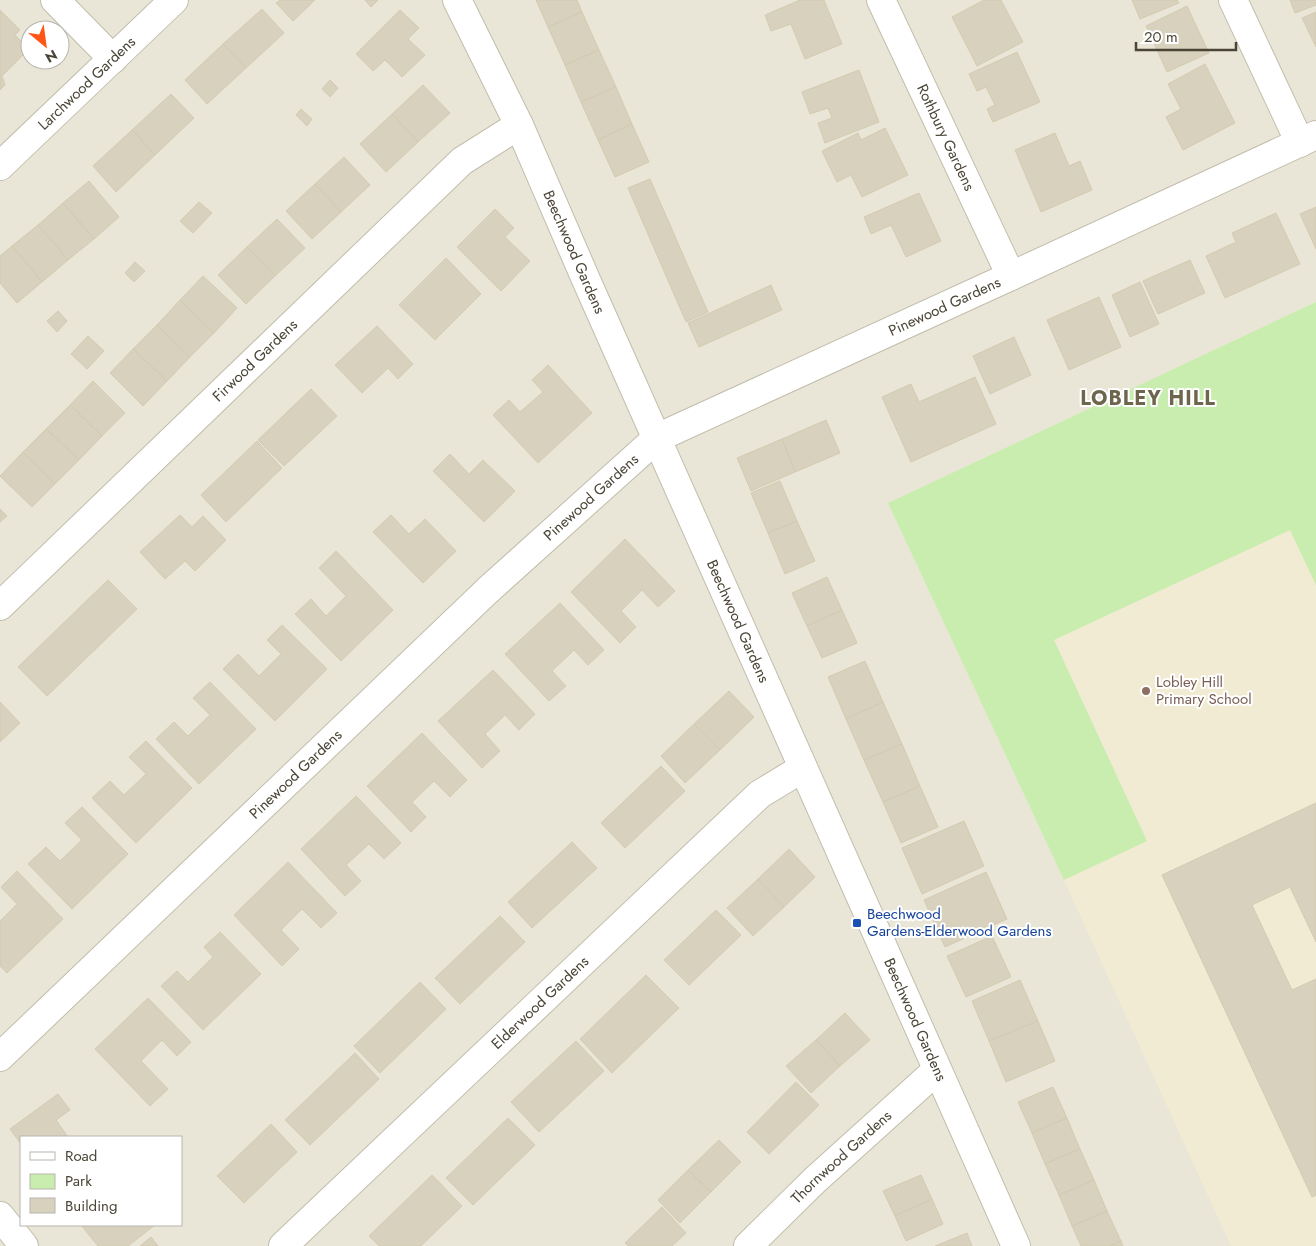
<svg xmlns="http://www.w3.org/2000/svg" width="1316" height="1246" viewBox="0 0 1316 1246" font-family="Jost,sans-serif">
<rect width="100%" height="100%" fill="#f6f3e9"/>
<path fill="#eae6d7" fill-rule="evenodd" d="M0 0H1316V1246H0ZM30 30H60V60H30ZM21 1137H181V1225H21Z"/>
<polygon fill="#f0ebd2" points="1316,302 1316,1246 1231,1246 1064,880 888,503"/>
<polygon fill="#c9edaf" points="1316,302 1316,585 1290,530 1054,640 1147,841 1064,880 888,503"/>
<g fill="#d8d1bd" stroke="#d4cab0">
<polygon points="280,0 315,0 293,21 276,3"/>
<polygon points="365,0 378,0 371,7"/>
<polygon points="536,0 577,0 582,12 548,27"/>
<polygon points="800,0 824,0 842,44 805,59 791,24 771,31 765,15"/>
<polygon points="984,0 1001,0 1023,42 977,66 952,17"/>
<polygon points="1132,0 1177,0 1179,3 1140,19"/>
<polygon points="1290,0 1316,0 1316,5 1295,13"/>
<polygon points="1187,6 1209,53 1167,72 1146,26"/>
<polygon points="262,9 284,33 246,68 223,44"/>
<polygon points="0,10 20,30 15,35 29,49 2,76 5,85 0,90"/>
<polygon points="400,10 419,28 408,39 425,55 402,77 385,60 373,71 356,54"/>
<polygon points="582,12 599,50 565,65 548,27"/>
<polygon points="1316,12 1316,47 1302,18"/>
<polygon points="223,44 246,68 207,104 185,80"/>
<polygon points="599,50 616,87 581,102 565,65"/>
<polygon points="1017,52 1040,102 993,122 987,109 995,105 986,87 977,91 969,74"/>
<polygon points="1205,64 1235,123 1183,150 1166,117 1181,109 1168,84"/>
<polygon points="859,70 879,122 825,143 818,123 832,118 828,108 810,114 802,92"/>
<polygon points="330,80 338,88 330,97 322,89"/>
<polygon points="423,85 450,113 418,142 392,114"/>
<polygon points="616,87 632,124 598,140 581,102"/>
<polygon points="171,94 194,118 155,155 132,130"/>
<polygon points="301,109 312,119 307,126 296,115"/>
<polygon points="392,114 418,142 386,172 360,144"/>
<polygon points="632,124 649,162 615,177 598,140"/>
<polygon points="885,128 908,175 862,197 851,175 837,182 822,151 858,133 861,140"/>
<polygon points="132,130 155,155 116,192 93,166"/>
<polygon points="1055,133 1069,166 1080,161 1092,190 1041,212 1015,150"/>
<polygon points="344,157 370,185 341,212 315,184"/>
<polygon points="650,179 708,312 686,322 628,188"/>
<polygon points="89,181 119,217 94,239 63,203"/>
<polygon points="315,184 341,212 312,239 286,211"/>
<polygon points="919,193 941,241 906,257 891,225 871,234 864,217"/>
<polygon points="199,202 212,213 193,233 180,221"/>
<polygon points="63,203 94,239 68,260 38,225"/>
<polygon points="1316,207 1316,249 1300,214"/>
<polygon points="495,209 514,228 505,237 530,261 501,291 457,247"/>
<polygon points="1276,213 1300,264 1225,298 1206,256 1236,242 1232,233"/>
<polygon points="277,219 305,248 275,276 247,247"/>
<polygon points="38,225 68,260 42,282 12,246"/>
<polygon points="12,246 42,282 17,303 0,283 0,256"/>
<polygon points="247,247 275,276 246,304 218,275"/>
<polygon points="446,258 481,294 435,340 399,305"/>
<polygon points="1190,260 1205,293 1158,314 1143,281"/>
<polygon points="135,262 145,271 134,282 125,273"/>
<polygon points="203,276 237,308 214,333 180,300"/>
<polygon points="1140,282 1159,324 1130,337 1112,295"/>
<polygon points="771,285 782,310 699,347 688,323"/>
<polygon points="1099,297 1121,347 1069,370 1047,320"/>
<polygon points="180,300 214,333 190,357 157,325"/>
<polygon points="58,311 67,321 57,332 47,321"/>
<polygon points="157,325 190,357 167,381 133,349"/>
<polygon points="377,326 413,364 398,379 388,368 362,393 335,365"/>
<polygon points="88,336 104,351 87,369 71,354"/>
<polygon points="1014,337 1031,375 990,394 973,356"/>
<polygon points="133,349 167,381 143,406 110,373"/>
<polygon points="548,365 592,413 538,463 493,415 509,400 520,412 543,392 532,380"/>
<polygon points="975,377 996,424 911,462 882,397 911,384 919,402"/>
<polygon points="93,381 125,413 102,436 70,405"/>
<polygon points="311,389 337,416 284,466 258,440"/>
<polygon points="70,405 102,436 79,460 46,429"/>
<polygon points="826,420 840,453 795,472 782,439"/>
<polygon points="46,429 79,460 55,484 23,452"/>
<polygon points="782,439 795,472 751,491 737,458"/>
<polygon points="257,441 282,468 226,522 201,495"/>
<polygon points="23,452 55,484 32,507 0,476"/>
<polygon points="450,454 469,474 483,460 515,491 484,522 433,471"/>
<polygon points="780,481 797,521 768,533 751,493"/>
<polygon points="0,509 7,516 0,522"/>
<polygon points="180,515 192,527 203,516 226,540 195,571 185,561 165,579 140,552"/>
<polygon points="391,515 409,534 425,519 456,551 423,583 373,532"/>
<polygon points="797,521 815,561 785,574 768,533"/>
<polygon points="625,539 675,591 658,607 642,590 621,611 636,627 620,643 571,592"/>
<polygon points="336,551 393,610 341,661 295,614 311,599 326,616 346,596 319,568"/>
<polygon points="827,577 842,610 807,626 792,593"/>
<polygon points="108,580 137,609 47,696 18,667"/>
<polygon points="560,603 604,650 588,665 574,650 552,671 566,686 549,701 505,654"/>
<polygon points="842,610 857,643 822,658 807,626"/>
<polygon points="282,625 327,669 275,721 223,669 238,654 259,676 281,654 267,640"/>
<polygon points="865,661 883,702 846,719 828,677"/>
<polygon points="493,670 535,714 519,730 505,715 485,734 500,751 482,768 438,721"/>
<polygon points="210,682 256,729 199,784 156,739 174,722 188,736 210,715 193,698"/>
<polygon points="729,691 754,717 720,750 694,724"/>
<polygon points="0,702 20,723 0,742"/>
<polygon points="883,702 902,744 864,760 846,719"/>
<polygon points="694,724 720,750 685,783 661,756"/>
<polygon points="422,733 467,780 450,797 434,781 412,802 426,817 411,832 367,786"/>
<polygon points="146,741 192,788 136,843 92,798 110,781 124,795 146,774 129,757"/>
<polygon points="902,744 920,786 883,802 864,760"/>
<polygon points="661,766 685,791 625,848 601,823"/>
<polygon points="920,786 938,827 901,843 883,802"/>
<polygon points="356,796 401,843 384,859 369,844 346,865 361,881 345,896 301,849"/>
<polygon points="1316,803 1316,942 1290,887 1252,905 1292,990 1316,979 1316,1195 1312,1197 1162,875"/>
<polygon points="82,807 128,854 72,909 28,864 46,847 60,861 82,840 65,823"/>
<polygon points="964,821 984,866 922,894 902,848"/>
<polygon points="572,842 597,868 532,928 508,902"/>
<polygon points="789,849 815,877 784,907 758,879"/>
<polygon points="288,862 337,913 321,928 302,909 281,930 299,949 282,966 234,915"/>
<polygon points="17,871 63,919 7,973 0,966 0,921 17,904 1,887"/>
<polygon points="986,872 1007,919 945,947 924,900"/>
<polygon points="758,879 784,907 753,936 727,908"/>
<polygon points="716,910 741,935 689,985 664,960"/>
<polygon points="500,916 525,942 460,1004 435,978"/>
<polygon points="220,932 261,974 203,1030 161,986 177,971 188,982 213,957 204,947"/>
<polygon points="992,936 1011,977 966,997 947,956"/>
<polygon points="646,975 679,1008 612,1073 580,1039"/>
<polygon points="1020,980 1038,1021 989,1041 972,1001"/>
<polygon points="420,982 446,1009 380,1073 354,1046"/>
<polygon points="148,998 191,1042 177,1056 162,1040 141,1061 168,1089 150,1106 95,1049"/>
<polygon points="845,1013 870,1040 840,1066 816,1040"/>
<polygon points="1038,1021 1055,1061 1006,1082 989,1041"/>
<polygon points="816,1040 840,1066 811,1093 786,1066"/>
<polygon points="576,1041 604,1071 539,1132 511,1102"/>
<polygon points="355,1053 379,1079 310,1145 285,1120"/>
<polygon points="796,1082 819,1105 769,1154 747,1132"/>
<polygon points="1053,1087 1067,1118 1032,1133 1018,1102"/>
<polygon points="58,1094 70,1110 56,1120 68,1137 21,1137 21,1144 10,1129"/>
<polygon points="508,1118 535,1145 473,1205 446,1178"/>
<polygon points="1067,1118 1080,1149 1045,1164 1032,1133"/>
<polygon points="271,1124 297,1152 244,1203 217,1176"/>
<polygon points="719,1140 741,1162 711,1192 688,1170"/>
<polygon points="1080,1149 1094,1180 1059,1195 1045,1164"/>
<polygon points="688,1170 711,1192 680,1223 658,1200"/>
<polygon points="432,1175 462,1206 421,1246 379,1246 369,1236"/>
<polygon points="921,1175 932,1199 895,1216 883,1191"/>
<polygon points="1094,1180 1107,1211 1072,1226 1059,1195"/>
<polygon points="932,1199 943,1224 906,1241 895,1216"/>
<polygon points="662,1207 686,1233 672,1246 628,1246 625,1243"/>
<polygon points="1107,1211 1121,1241 1110,1246 1081,1246 1072,1226"/>
<polygon points="81,1225 155,1225 128,1246 98,1246"/>
<polygon points="967,1233 972,1246 935,1246"/>
<polygon points="151,1237 158,1246 140,1246"/>
<polygon points="1121,1241 1123,1246 1110,1246"/>
</g>
<g fill="none" stroke-linecap="round" stroke-linejoin="round">
<defs>
<g id="minor">
<polyline points="55,0 113,59"/>
<path id="s1" d="M457 0 519 125 587 282 1016 1246"/>
<path id="s2" d="M881 0 1011 276"/>
<polyline points="1233,0 1300,143"/>
<path id="s3" d="M0 166 174 0"/>
<path id="s4" d="M0 606 462 161 519 125"/>
<path id="s5" d="M0 1057 488 590 657 438 1011 276 1316 135"/>
<polyline points="0,1216 24,1246"/>
<path id="s6" d="M283 1246 760 794 803 768"/>
<path id="s7" d="M748 1246 815 1180 937 1070"/>
</g>
</defs>
<use href="#minor" stroke="#c2bdab" stroke-width="30"/>
<use href="#minor" stroke="#fff" stroke-width="28"/>
</g>
<circle fill="#8d6e63" stroke="#fff" stroke-width="2" cx="1146" cy="691" r="5"/>
<rect fill="#1a4fb4" stroke="#fff" stroke-width="2" x="852" y="918" width="10" height="10" rx="2.5"/>
<g text-anchor="middle" stroke-width="4" stroke-linejoin="round" paint-order="stroke">
<g font-size="15" fill="#4a4536" stroke="#fff">
<text dy="5" stroke="none"><textPath href="#s3" startOffset="120">Larchwood Gardens</textPath></text>
<text dy="5" stroke="none"><textPath href="#s2" startOffset="152">Rothbury Gardens</textPath></text>
<text dy="5" stroke="none"><textPath href="#s1" startOffset="278">Beechwood Gardens</textPath></text>
<text dy="5" stroke="none"><textPath href="#s5" startOffset="1219">Pinewood Gardens</textPath></text>
<text dy="5" stroke="none"><textPath href="#s4" startOffset="354">Firwood Gardens</textPath></text>
<text dy="5" stroke="none"><textPath href="#s5" startOffset="814">Pinewood Gardens</textPath></text>
<text dy="5" stroke="none"><textPath href="#s1" startOffset="682">Beechwood Gardens</textPath></text>
<text dy="5" stroke="none"><textPath href="#s5" startOffset="409">Pinewood Gardens</textPath></text>
<text dy="5" stroke="none"><textPath href="#s6" startOffset="354">Elderwood Gardens</textPath></text>
<text dy="5" stroke="none"><textPath href="#s1" startOffset="1118">Beechwood Gardens</textPath></text>
<text dy="5" stroke="none"><textPath href="#s7" startOffset="129">Thornwood Gardens</textPath></text>
</g>
<g font-size="15" fill="#785e54" stroke="#fff" text-anchor="start">
<text x="1156" y="687">Lobley Hill<tspan x="1156" dy="17">Primary School</tspan></text>
</g>
<g font-size="15" fill="#164399" stroke="#fff" text-anchor="start">
<text x="867" y="919">Beechwood<tspan x="867" dy="17">Gardens-Elderwood Gardens</tspan></text>
</g>
<g font-size="20" font-weight="bold" letter-spacing="1" fill="#6e654d" stroke="#fff">
<text x="1148" y="405">LOBLEY HILL</text>
</g>
</g>
<rect x="20" y="1136" width="162" height="90" fill="#ffffff" stroke="#b7b5af"/>
<rect x="30" y="1152" width="25" height="8" fill="#ffffff" stroke="#b7b5af"/>
<text x="65" y="1161" font-size="15" fill="#4a4536">Road</text>
<rect x="30" y="1174" width="25" height="15" fill="#c9edaf" stroke="#b7b5af"/>
<text x="65" y="1186" font-size="15" fill="#4a4536">Park</text>
<rect x="30" y="1198" width="25" height="15" fill="#d8d1bd" stroke="#b7b5af"/>
<text x="65" y="1211" font-size="15" fill="#4a4536">Building</text>
<g transform="translate(45 45) rotate(151)"><circle r="24" fill="#ffffff" stroke="#b7b5af"/>
<path d="M0-4L9 19L0 12L-9 19Z" fill="#ff5617"/>
<text y="-8" font-size="14" font-weight="bold" text-anchor="middle" fill="#4a4536">N</text>
</g>
<path d="M1136 42v8h100v-8" fill="none" stroke="#4a4536" stroke-width="2.5"/>
<text x="1144" y="42" font-size="15" fill="#4a4536" stroke="#ffffff" stroke-width="4" paint-order="stroke">20 m</text>
</svg>
